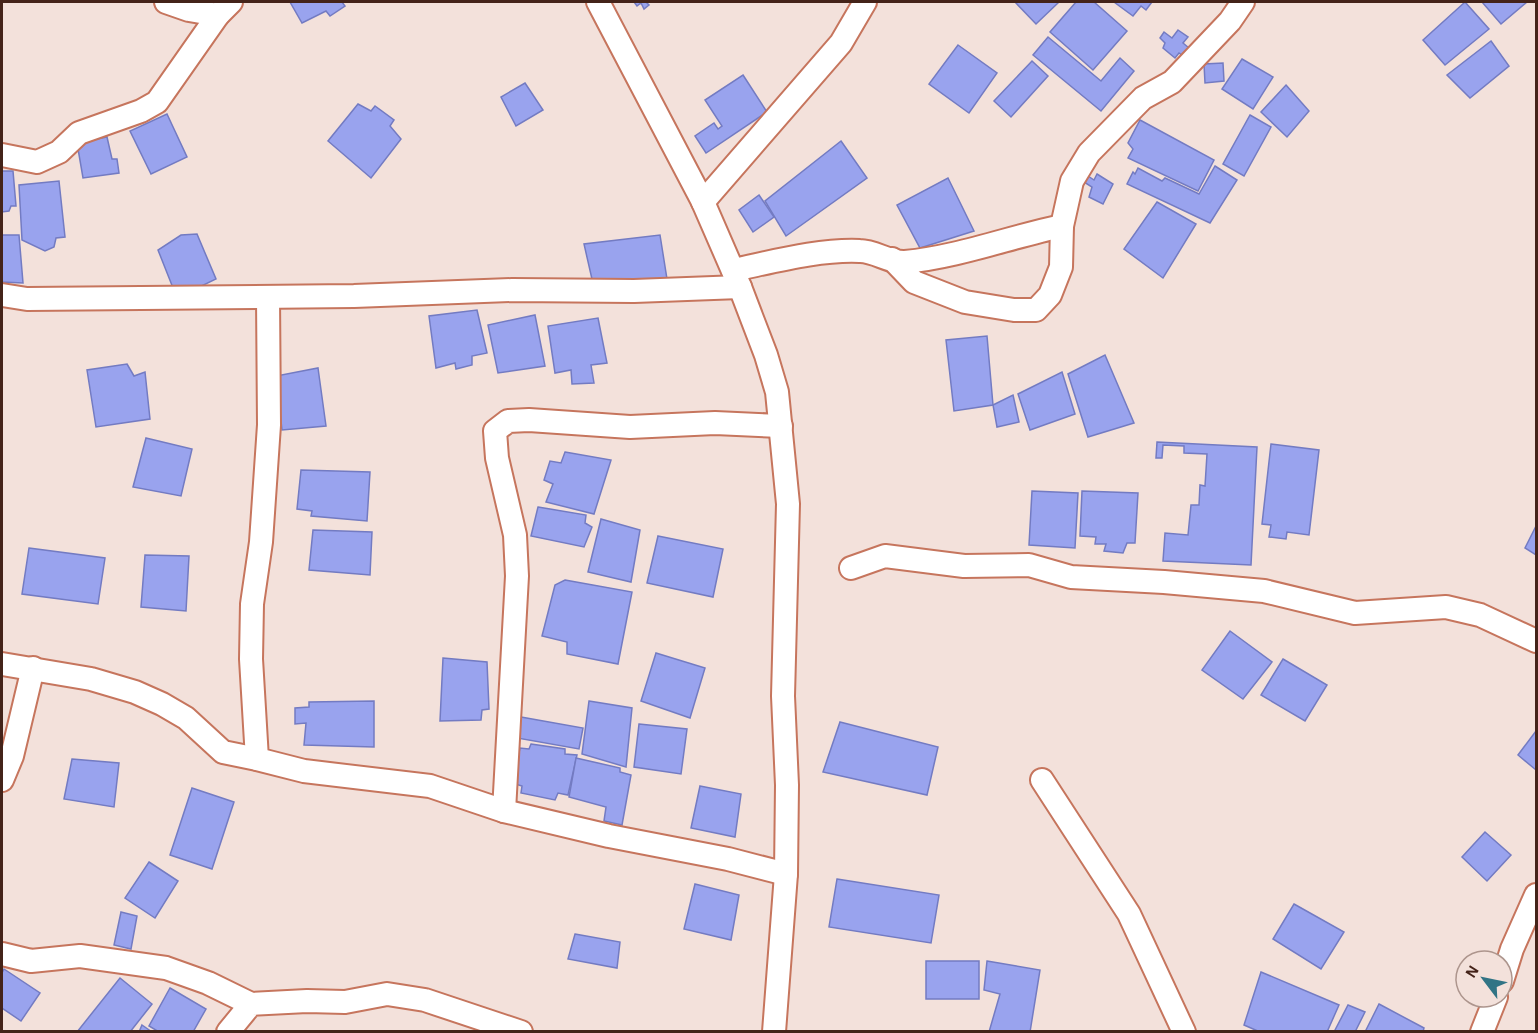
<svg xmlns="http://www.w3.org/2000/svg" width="1538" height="1033" viewBox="0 0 1538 1033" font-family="'Alegreya Sans',sans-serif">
<rect width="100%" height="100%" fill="#f3e1db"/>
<g fill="#99a3ee" stroke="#737bc2" stroke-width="1.5">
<polygon points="290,2 342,2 345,6 330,16 326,11 302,23"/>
<polygon points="634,2 646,2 649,5 644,9 641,3 637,6"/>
<polygon points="1015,2 1059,2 1036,24"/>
<polygon points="1076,2 1094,2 1127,31 1093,70 1050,32"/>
<polygon points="1114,2 1152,2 1146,10 1141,6 1133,16"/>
<polygon points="1465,2 1489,29 1445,65 1423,40"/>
<polygon points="1482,2 1527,2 1501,24"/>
<polygon points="1178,30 1188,37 1183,43 1189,48 1183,56 1179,53 1175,58 1163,48 1165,43 1160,38 1164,32 1172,38"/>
<polygon points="1048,37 1101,81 1120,58 1134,71 1101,111 1033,55"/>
<polygon points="1491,41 1509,66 1470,98 1447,75"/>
<polygon points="958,45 997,73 969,113 929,84"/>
<polygon points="1242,59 1273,77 1253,109 1222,89"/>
<polygon points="1032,61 1048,76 1011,117 994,101"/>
<polygon points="1223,63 1224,81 1205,83 1204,64"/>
<polygon points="743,75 767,112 706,153 695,136 714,123 718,129 722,126 705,100"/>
<polygon points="525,83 543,110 516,126 501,97"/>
<polygon points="1286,85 1309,111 1287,137 1261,112"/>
<polygon points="358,104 371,111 375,106 394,120 390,126 401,139 371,178 328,141"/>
<polygon points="167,114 187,157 151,174 130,131"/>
<polygon points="1250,115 1271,127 1244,176 1223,164"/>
<polygon points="1140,120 1214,160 1198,191 1128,158 1133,149 1128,143"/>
<polygon points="107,137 112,159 117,159 119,173 83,178 77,143"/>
<polygon points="841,141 867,178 786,236 765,201"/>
<polygon points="1215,166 1237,180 1210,223 1127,184 1133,172 1135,174 1138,168 1162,181 1165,178 1199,194"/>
<polygon points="2,171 13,171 16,206 11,206 9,211 2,212"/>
<polygon points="1097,174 1113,184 1103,204 1089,197 1092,187 1084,182 1088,176 1094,180"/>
<polygon points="948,178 974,231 920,248 897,205"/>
<polygon points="59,181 65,237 56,238 54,247 45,251 22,240 19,185"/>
<polygon points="759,195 774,217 753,232 739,210"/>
<polygon points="1157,202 1196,224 1163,278 1124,249"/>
<polygon points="197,234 216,279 177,298 158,250 181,235"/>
<polygon points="2,235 19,235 23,283 2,282"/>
<polygon points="660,235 667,279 594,288 584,244"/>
<polygon points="477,310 487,353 472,356 472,365 456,369 455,363 436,368 429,316"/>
<polygon points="535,315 545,366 498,373 488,325"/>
<polygon points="598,318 607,363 591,365 594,383 572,384 571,370 555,373 548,326"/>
<polygon points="987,336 993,405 954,411 946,340"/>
<polygon points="1105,355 1134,423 1088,437 1068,374"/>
<polygon points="127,364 134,376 145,372 150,419 96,427 87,370"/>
<polygon points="318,368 326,426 282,430 276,376"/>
<polygon points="1062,372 1075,414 1030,430 1018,394"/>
<polygon points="1013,395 1019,422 997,427 993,405"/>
<polygon points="146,438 192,449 181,496 133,487"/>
<polygon points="1157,442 1257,447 1251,565 1163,561 1165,533 1188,535 1191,505 1199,505 1200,485 1205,486 1207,454 1184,453 1184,446 1163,445 1162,458 1156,458"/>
<polygon points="1271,444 1319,450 1309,535 1287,532 1286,539 1269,537 1271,525 1262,524"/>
<polygon points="565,452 611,460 594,514 546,502 553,484 544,480 550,461 561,463"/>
<polygon points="301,470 370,472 367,521 311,516 312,511 297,509"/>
<polygon points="1032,491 1078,493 1075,548 1029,545"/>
<polygon points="1082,491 1138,493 1135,543 1127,543 1123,553 1104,551 1106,544 1095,544 1096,537 1080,536"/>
<polygon points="538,507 586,515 585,523 592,527 584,547 531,536"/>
<polygon points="601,519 640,530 631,582 588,572"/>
<polygon points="1536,526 1536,555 1525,548"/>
<polygon points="313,530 372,532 370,575 309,570"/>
<polygon points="658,536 723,549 713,597 647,583"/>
<polygon points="29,548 105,558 98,604 22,594"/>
<polygon points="145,555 189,556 186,611 141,607"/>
<polygon points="565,580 632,592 618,664 567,654 567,642 542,636 555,585"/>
<polygon points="1230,631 1272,662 1243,699 1202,670"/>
<polygon points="656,653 705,668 690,718 641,701"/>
<polygon points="443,658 487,662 489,709 482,710 481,720 440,721"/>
<polygon points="1283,659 1327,685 1305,721 1261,695"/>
<polygon points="374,701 374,747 304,745 306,723 295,724 295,708 309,707 309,702"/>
<polygon points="589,701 632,708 626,767 582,754"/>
<polygon points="521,717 583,728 579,749 517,738"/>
<polygon points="840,722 938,747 927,795 823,772"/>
<polygon points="639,724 687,729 681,774 634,767"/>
<polygon points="1536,731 1536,770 1518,755"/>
<polygon points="531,744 565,749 565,754 577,755 568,795 558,793 555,800 521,793 522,786 512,783 520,748 529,749"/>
<polygon points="576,758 620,768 620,772 631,775 622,825 604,821 606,807 569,797"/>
<polygon points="72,759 119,763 114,807 64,799"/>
<polygon points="700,786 741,794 735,837 691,828"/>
<polygon points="192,788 234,802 212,869 170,855"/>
<polygon points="1485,832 1511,855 1487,881 1462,857"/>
<polygon points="149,862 178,881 155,918 125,898"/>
<polygon points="837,879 939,895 931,943 829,927"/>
<polygon points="695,884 739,895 731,940 684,929"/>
<polygon points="1294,904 1344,932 1321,969 1273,939"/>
<polygon points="121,912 137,916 131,949 114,945"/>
<polygon points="575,934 620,942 617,968 568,959"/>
<rect x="926" y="961" width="53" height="38"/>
<polygon points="987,961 1040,970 1030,1032 989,1032 1000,994 984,990"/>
<polygon points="4,969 40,993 21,1021 2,1008 2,973"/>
<polygon points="1261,972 1339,1005 1327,1032 1260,1032 1244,1025"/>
<polygon points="120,978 152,1004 130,1032 77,1032"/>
<polygon points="170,988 206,1009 193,1032 159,1032 149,1026"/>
<polygon points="1379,1004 1424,1028 1423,1032 1365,1032"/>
<polygon points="1348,1005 1365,1012 1355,1032 1334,1032"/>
<polygon points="142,1025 152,1032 139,1032"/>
</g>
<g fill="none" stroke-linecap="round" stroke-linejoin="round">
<defs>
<g id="minor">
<polyline points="166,2 189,10 218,15"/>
<polyline points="598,2 703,202 740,287 766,355 777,392 788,504 783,696 787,785 786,874 774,1032"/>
<polyline points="2,155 37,162 59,152 79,133 141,111 157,102 218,15 231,2"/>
<polyline points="703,202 841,43 865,2"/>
<polyline points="892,259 914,282 965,302 1014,310 1036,310 1050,295 1061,267 1062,226"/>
<path d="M733 270C772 262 820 249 860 251 875 251 890 263 905 262 958 257 1010 237 1062 226L1072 181 1089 153 1143 98 1172 82 1230 21 1243 2"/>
<polyline points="2,295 27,299 354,296 512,290 634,291 740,287"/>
<polyline points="268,297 269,425 261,542 252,604 251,659 257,759 304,771 430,786 504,811 609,836 728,859 786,874"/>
<polyline points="851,568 885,556 964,566 1029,565 1071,577 1164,582 1264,591 1355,613 1446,607 1480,615 1536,641"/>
<polyline points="2,664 91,679 135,692 162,704 186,718 223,752 257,759"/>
<polyline points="2,780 12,756 33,668"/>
<polyline points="1042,780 1129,914 1184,1032"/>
<polyline points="504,811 517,576 515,535 497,458 495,431 508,421 529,420 630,427 715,423 781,426"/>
<polyline points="2,954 31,961 80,956 166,968 208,983 251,1004"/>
<polyline points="1502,981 1512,949 1536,895"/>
<polyline points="228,1032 251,1004 307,1001 345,1002 387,994 425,1000 521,1032"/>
<polyline points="1482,1032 1496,997"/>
</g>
</defs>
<use href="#minor" stroke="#c6755d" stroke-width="26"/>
<use href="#minor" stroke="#fff" stroke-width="22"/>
</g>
<rect width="1538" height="1033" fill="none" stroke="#442319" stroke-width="6"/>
<g transform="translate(1484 979) rotate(302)"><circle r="28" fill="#f3e1db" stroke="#ad958d" stroke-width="1.5"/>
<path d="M0-4.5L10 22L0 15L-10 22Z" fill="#317485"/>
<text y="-9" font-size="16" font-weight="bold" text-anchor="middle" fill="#442319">N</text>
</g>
</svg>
